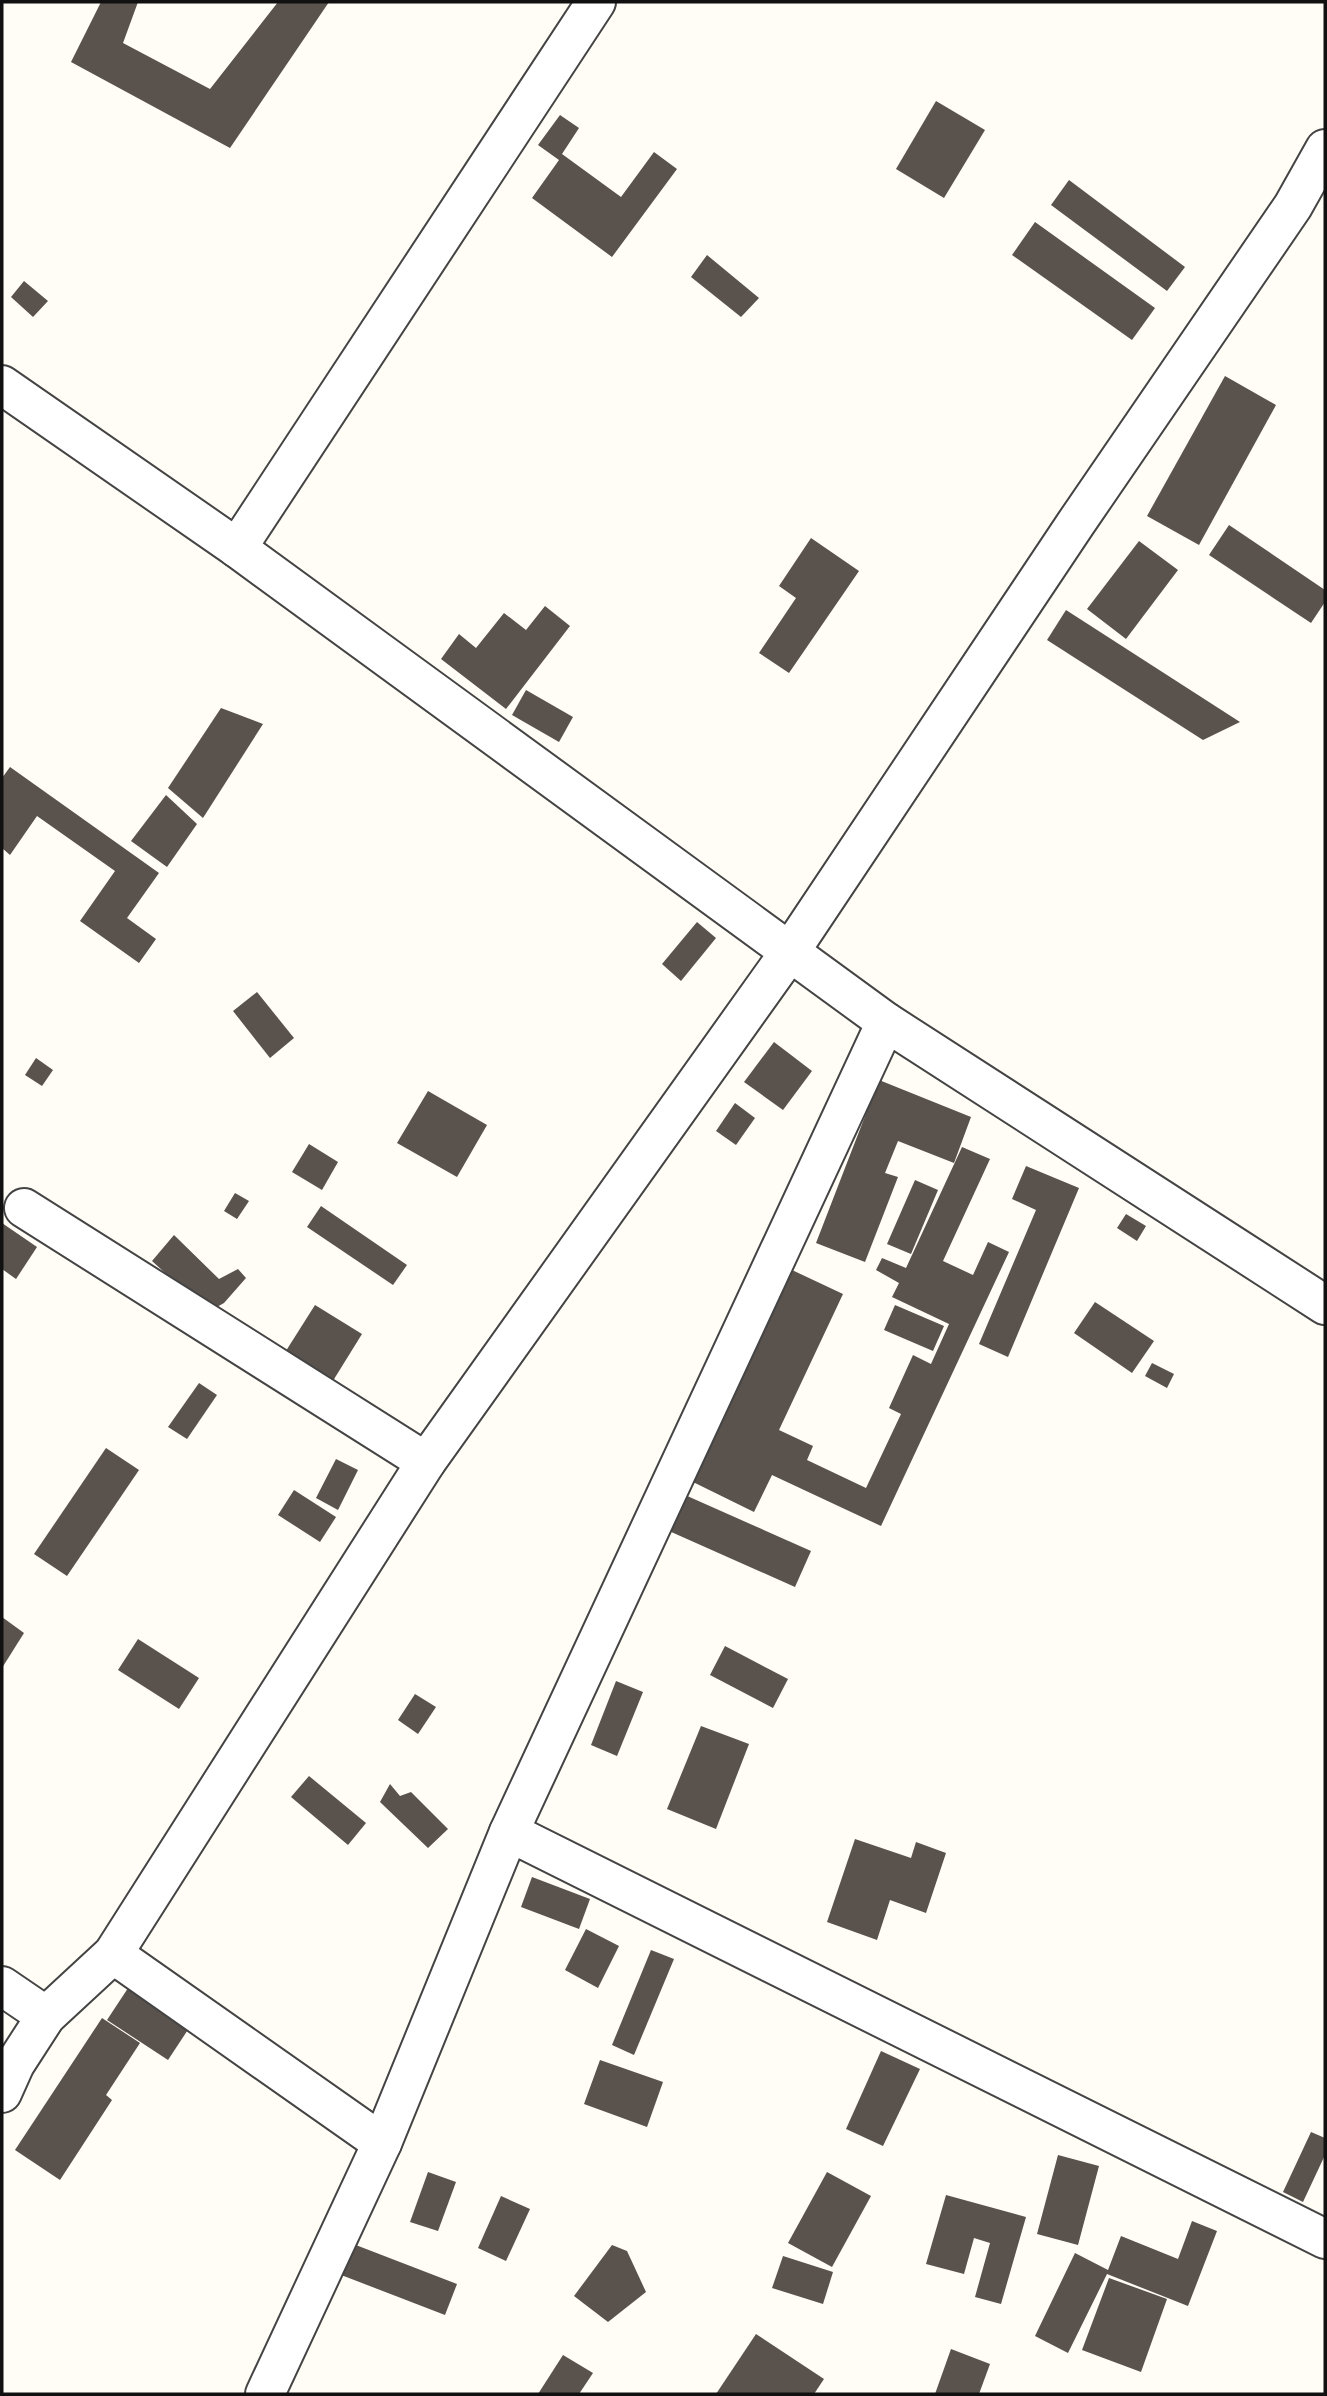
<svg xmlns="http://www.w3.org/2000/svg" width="1327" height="2396" viewBox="0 0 1327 2396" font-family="Merriweather,serif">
<rect width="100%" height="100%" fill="#fffdf5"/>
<g fill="#5a524d">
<polygon points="101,2 138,2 123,43 210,89 278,2 329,2 230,148 71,62"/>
<polygon points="936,101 985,130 944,198 896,169"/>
<polygon points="560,115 579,128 562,154 621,197 654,152 677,169 612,257 532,198 559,160 538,145"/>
<polygon points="1069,180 1185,267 1167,291 1051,205"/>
<polygon points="1035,222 1155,308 1132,340 1012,255"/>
<polygon points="707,255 759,298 741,317 691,277"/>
<polygon points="24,281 48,301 33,317 11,297"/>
<polygon points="1225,376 1276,405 1199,545 1147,516"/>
<polygon points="1229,525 1325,590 1325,602 1311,623 1209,555"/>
<polygon points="811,538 859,571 789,673 759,653 796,598 779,586"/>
<polygon points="1139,541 1178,570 1126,639 1087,609"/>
<polygon points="545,606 570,626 506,709 441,659 459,634 476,648 504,613 526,630"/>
<polygon points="1066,610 1240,722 1203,740 1047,640"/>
<polygon points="526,690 573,717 559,742 512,715"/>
<polygon points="221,708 263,724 203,818 168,788"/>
<polygon points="10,767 159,873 127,918 156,939 139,963 80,921 115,871 37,816 10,855 2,848 2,778"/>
<polygon points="166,795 197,824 167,867 131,841"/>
<polygon points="697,922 716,938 681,981 662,964"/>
<polygon points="257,992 294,1038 270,1058 233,1011"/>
<polygon points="774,1042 812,1071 783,1110 744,1082"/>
<polygon points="36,1058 53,1070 42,1086 25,1075"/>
<polygon points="879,1080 971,1117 954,1163 898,1141 885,1173 898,1177 865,1262 816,1243"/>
<polygon points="428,1091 487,1125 457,1177 397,1143"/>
<polygon points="735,1103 755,1118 736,1145 716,1131"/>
<polygon points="309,1144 338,1162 322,1190 292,1172"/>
<polygon points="962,1147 990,1159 943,1261 973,1275 988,1242 1009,1252 881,1526 772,1475 754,1512 693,1482 792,1270 843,1294 779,1430 813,1446 807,1460 866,1488 901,1414 889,1408 913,1355 931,1364 949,1324 892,1297 899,1283 876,1270 882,1258 906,1268"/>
<polygon points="1026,1166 1079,1188 1008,1357 979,1344 1036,1210 1012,1199"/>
<polygon points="915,1180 938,1190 911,1254 887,1244"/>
<polygon points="235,1193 249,1201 237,1219 224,1211"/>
<polygon points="321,1206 407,1265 393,1285 307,1227"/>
<polygon points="1126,1214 1146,1226 1137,1241 1117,1228"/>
<polygon points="2,1223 37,1247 16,1279 2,1269"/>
<polygon points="174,1235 219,1279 238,1269 246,1278 224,1303 208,1312 152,1261"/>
<polygon points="1095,1302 1154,1341 1132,1373 1074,1333"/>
<polygon points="315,1305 362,1334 331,1384 284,1354"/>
<polygon points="895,1305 944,1326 933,1351 884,1330"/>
<polygon points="1152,1363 1174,1374 1167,1388 1145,1376"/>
<polygon points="199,1383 217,1395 187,1439 168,1427"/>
<polygon points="106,1448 139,1470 67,1576 34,1554"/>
<polygon points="336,1459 358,1470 338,1510 316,1498"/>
<polygon points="294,1490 336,1517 320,1542 278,1515"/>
<polygon points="685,1495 811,1551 795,1587 669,1531"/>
<polygon points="2,1617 24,1633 2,1668"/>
<polygon points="138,1639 199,1678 179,1709 118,1670"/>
<polygon points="725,1646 788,1679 773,1708 710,1675"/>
<polygon points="616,1681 643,1692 617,1756 591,1745"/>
<polygon points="415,1694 436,1707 418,1734 398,1720"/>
<polygon points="701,1726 749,1744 716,1829 667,1809"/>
<polygon points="309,1776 366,1823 348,1845 291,1797"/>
<polygon points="390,1784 400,1796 411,1792 448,1829 428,1848 380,1802"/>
<polygon points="855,1839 911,1858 916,1842 946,1853 926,1913 890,1900 877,1940 827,1922"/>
<polygon points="532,1877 590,1899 579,1929 521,1907"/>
<polygon points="586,1929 619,1946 598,1988 565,1970"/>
<polygon points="651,1950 674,1959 634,2055 612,2045"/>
<polygon points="136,1976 197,2016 168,2060 107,2020"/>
<polygon points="102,2018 140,2043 106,2095 112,2100 60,2180 15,2150"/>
<polygon points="881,2051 920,2069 883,2146 846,2129"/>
<polygon points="600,2060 663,2082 647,2127 584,2104"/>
<polygon points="1311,2132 1325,2138 1325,2155 1303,2202 1283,2192"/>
<polygon points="1058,2155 1099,2166 1078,2245 1037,2234"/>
<polygon points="428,2172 456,2182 438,2231 410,2222"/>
<polygon points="827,2172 871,2196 832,2267 788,2243"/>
<polygon points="946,2195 1026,2217 1001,2304 975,2297 990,2243 974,2238 964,2274 926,2264"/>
<polygon points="501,2196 530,2209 506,2261 478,2248"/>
<polygon points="1192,2221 1217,2231 1188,2306 1107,2274 1068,2353 1035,2336 1075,2253 1108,2270 1121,2236 1178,2259"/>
<polygon points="348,2242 457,2284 445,2315 336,2273"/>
<polygon points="612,2245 627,2251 646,2292 608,2322 574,2296"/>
<polygon points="783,2256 833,2272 823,2304 772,2288"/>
<polygon points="1109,2278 1167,2299 1141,2372 1082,2350"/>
<polygon points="756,2334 824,2379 814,2394 716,2394"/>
<polygon points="951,2349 990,2364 979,2394 935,2394"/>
<polygon points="563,2355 593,2373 579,2394 538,2394"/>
</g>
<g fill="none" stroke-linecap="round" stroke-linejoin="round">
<defs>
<g id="street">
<polyline points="2,385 237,548 886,1022 1325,1305"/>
<polyline points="237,548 596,2"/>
<polyline points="24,1208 426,1462"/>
<polyline points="509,1832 1325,2239"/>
<polyline points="113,1954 382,2143"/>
<polyline points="2,1986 46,2016"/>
<polyline points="2,2093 15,2064 46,2016 113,1954 426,1462 789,953 1076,523 1293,206 1325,149"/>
<polyline points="265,2394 382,2143 509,1832 886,1022"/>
</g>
</defs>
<use href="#street" stroke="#444" stroke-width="42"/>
<use href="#street" stroke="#fff" stroke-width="38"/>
</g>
<rect width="1327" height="2396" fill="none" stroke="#111111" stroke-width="7"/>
</svg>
